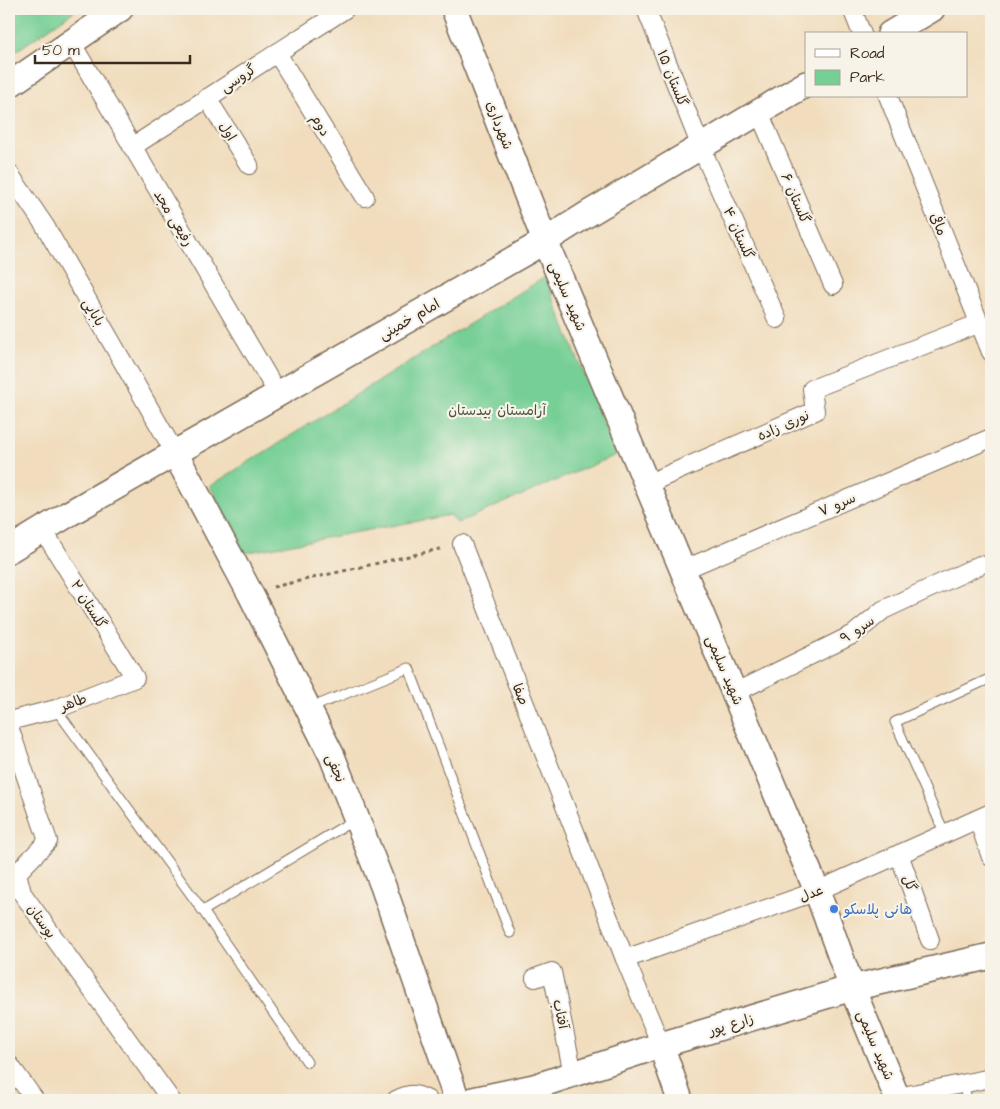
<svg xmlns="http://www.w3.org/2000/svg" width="1000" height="1109" viewBox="0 0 1000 1109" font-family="'Architects Daughter','Playpen Sans Arabic',sans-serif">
<rect width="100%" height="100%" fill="#f7f3e8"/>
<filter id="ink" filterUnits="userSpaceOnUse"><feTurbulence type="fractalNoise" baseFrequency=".02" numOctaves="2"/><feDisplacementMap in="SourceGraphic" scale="10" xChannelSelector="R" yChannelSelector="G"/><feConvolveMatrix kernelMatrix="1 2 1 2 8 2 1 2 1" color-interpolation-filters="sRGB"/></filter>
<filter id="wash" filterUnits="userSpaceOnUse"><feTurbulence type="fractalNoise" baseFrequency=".0096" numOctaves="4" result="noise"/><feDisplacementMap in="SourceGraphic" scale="20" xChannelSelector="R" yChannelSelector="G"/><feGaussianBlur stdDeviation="1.12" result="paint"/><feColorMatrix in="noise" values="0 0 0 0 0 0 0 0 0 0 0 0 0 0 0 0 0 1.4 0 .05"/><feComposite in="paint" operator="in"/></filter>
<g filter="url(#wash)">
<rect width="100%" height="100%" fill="#f1ddbd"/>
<g fill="#76cf95" stroke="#587c5a">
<polygon points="9,9 77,9 9,56"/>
<polygon points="545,277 616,455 457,523 450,515 244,553 210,486"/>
</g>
</g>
<g filter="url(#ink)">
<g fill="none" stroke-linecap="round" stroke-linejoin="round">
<defs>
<g id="lane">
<polyline points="310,708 409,668 510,933"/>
<polyline points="56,709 203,911 307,1062"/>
<polyline points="945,834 895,722 991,678"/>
<polyline points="203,911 354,820"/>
<polyline points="965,1083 966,1100"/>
</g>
<g id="street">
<polyline points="646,9 701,147 777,319"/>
<polyline points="852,9 862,34"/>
<polyline points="71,42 278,394"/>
<polyline points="277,53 365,197"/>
<polyline points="888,96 991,352"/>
<polyline points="207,98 249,165"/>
<polyline points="759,112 833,285"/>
<polyline points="132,147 345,9"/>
<polyline points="9,173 45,226 175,453"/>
<polyline points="647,484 815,411 812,389 980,323"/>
<polyline points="462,544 625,959 661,1045"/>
<polyline points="683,570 991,438"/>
<polyline points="734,693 854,634 883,610 980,565"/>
<polyline points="9,721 56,709 135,678 43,530"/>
<polyline points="9,727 48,841 17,873 22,893 171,1100"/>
<polyline points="978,819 991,857"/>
<polyline points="899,854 930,940"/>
<polyline points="625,959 817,891 991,813"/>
<polyline points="535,978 552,972 573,1074"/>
<polyline points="9,1064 35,1100"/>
<polyline points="898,1097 991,1078"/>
<path d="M396 1100C410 1093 414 1093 428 1100"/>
</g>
<g id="secondary">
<polyline points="454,9 545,241 817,891 852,988 898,1100"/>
<polyline points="890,34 932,9"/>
<polyline points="9,85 120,9"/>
<polyline points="175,453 250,593 332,756 383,886 457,1100"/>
<polyline points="9,550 70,513 545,241 586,215 806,84"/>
<polyline points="661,1045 680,1100"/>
<polyline points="473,1100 534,1087 661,1045 852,988 991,956"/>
</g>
</defs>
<use href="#lane" stroke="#7b6956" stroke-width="11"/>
<use href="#street" stroke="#7b6956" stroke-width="20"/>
<use href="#secondary" stroke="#7b6956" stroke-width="28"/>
<polyline stroke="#7b6956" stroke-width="3" stroke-dasharray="4 4" stroke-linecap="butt" points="273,587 444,548"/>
<use href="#lane" stroke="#fff" stroke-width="9"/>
<use href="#street" stroke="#fff" stroke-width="18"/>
<use href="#secondary" stroke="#fff" stroke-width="25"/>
</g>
</g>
<circle fill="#3f7fe0" stroke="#f7f3e8" stroke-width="2" cx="834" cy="909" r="5"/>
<g text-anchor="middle" stroke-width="4.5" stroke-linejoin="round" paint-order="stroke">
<g font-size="14" fill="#3b2a1e" stroke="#f7f3e8">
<text transform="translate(238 78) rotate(-33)" y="5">گروسی</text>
<text transform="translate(673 78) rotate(68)" y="5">گلستان ۱۵</text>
<text transform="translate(321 125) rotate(59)" y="5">دوم</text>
<text transform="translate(500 125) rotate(69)" y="5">شهرداری</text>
<text transform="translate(228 131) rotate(58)" y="5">اول</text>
<text transform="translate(796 198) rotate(67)" y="5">گلستان ۶</text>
<text transform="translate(174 218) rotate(59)" y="5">رفیعی مجد</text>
<text transform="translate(939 224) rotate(68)" y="5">مافی</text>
<text transform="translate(739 233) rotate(66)" y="5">گلستان ۴</text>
<text transform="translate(568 296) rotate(67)" y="5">شهید سلیمی</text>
<text transform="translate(94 312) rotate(60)" y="5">بابایی</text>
<text transform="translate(409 319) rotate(-30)" y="5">امام خمینی</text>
<text transform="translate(783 425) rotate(-24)" y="5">نوری زاده</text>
<text transform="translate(837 504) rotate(-23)" y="5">سرو ۷</text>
<text transform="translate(89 604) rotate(58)" y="5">گلستان ۲</text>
<text transform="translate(857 629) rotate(-34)" y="5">سرو ۹</text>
<text transform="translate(725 670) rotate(67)" y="5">شهید سلیمی</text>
<text transform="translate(521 694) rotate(68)" y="5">صفا</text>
<text transform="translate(73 702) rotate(-21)" y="5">طاهر</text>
<text transform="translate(336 768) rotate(67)" y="5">نجفی</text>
<text transform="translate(910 883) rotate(70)" y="5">گل</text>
<text transform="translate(811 893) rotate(-21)" y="5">عدل</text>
<text transform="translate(42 921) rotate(54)" y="5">بوستان</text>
<text transform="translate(561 1014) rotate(78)" y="5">آفتاب</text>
<text transform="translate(731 1024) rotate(-17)" y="5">زارع پور</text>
<text transform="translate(876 1045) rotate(67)" y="5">شهید سلیمی</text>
</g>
<g font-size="14" fill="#4a533c" stroke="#f7f3e8">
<text x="497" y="415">آرامستان بیدستان</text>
</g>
<g font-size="14" fill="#366cbe" stroke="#f7f3e8" text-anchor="start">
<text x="844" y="914">هانی پلاسکو</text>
</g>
</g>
<rect width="1000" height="1109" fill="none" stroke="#f7f3e8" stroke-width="30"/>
<rect x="805" y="32" width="162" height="65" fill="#f7f3e8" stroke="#aca397"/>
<rect x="815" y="49" width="25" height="8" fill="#ffffff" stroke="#aca397"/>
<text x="850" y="58" font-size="15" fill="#3b2a1e">Road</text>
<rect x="815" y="70" width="25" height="15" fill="#76cf95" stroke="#aca397"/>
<text x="850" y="82" font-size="15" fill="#3b2a1e">Park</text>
<path d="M35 55v8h155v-8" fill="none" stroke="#3b2a1e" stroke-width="2.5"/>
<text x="42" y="55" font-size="15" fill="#3b2a1e" stroke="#f7f3e8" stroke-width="4" paint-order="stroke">50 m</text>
</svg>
